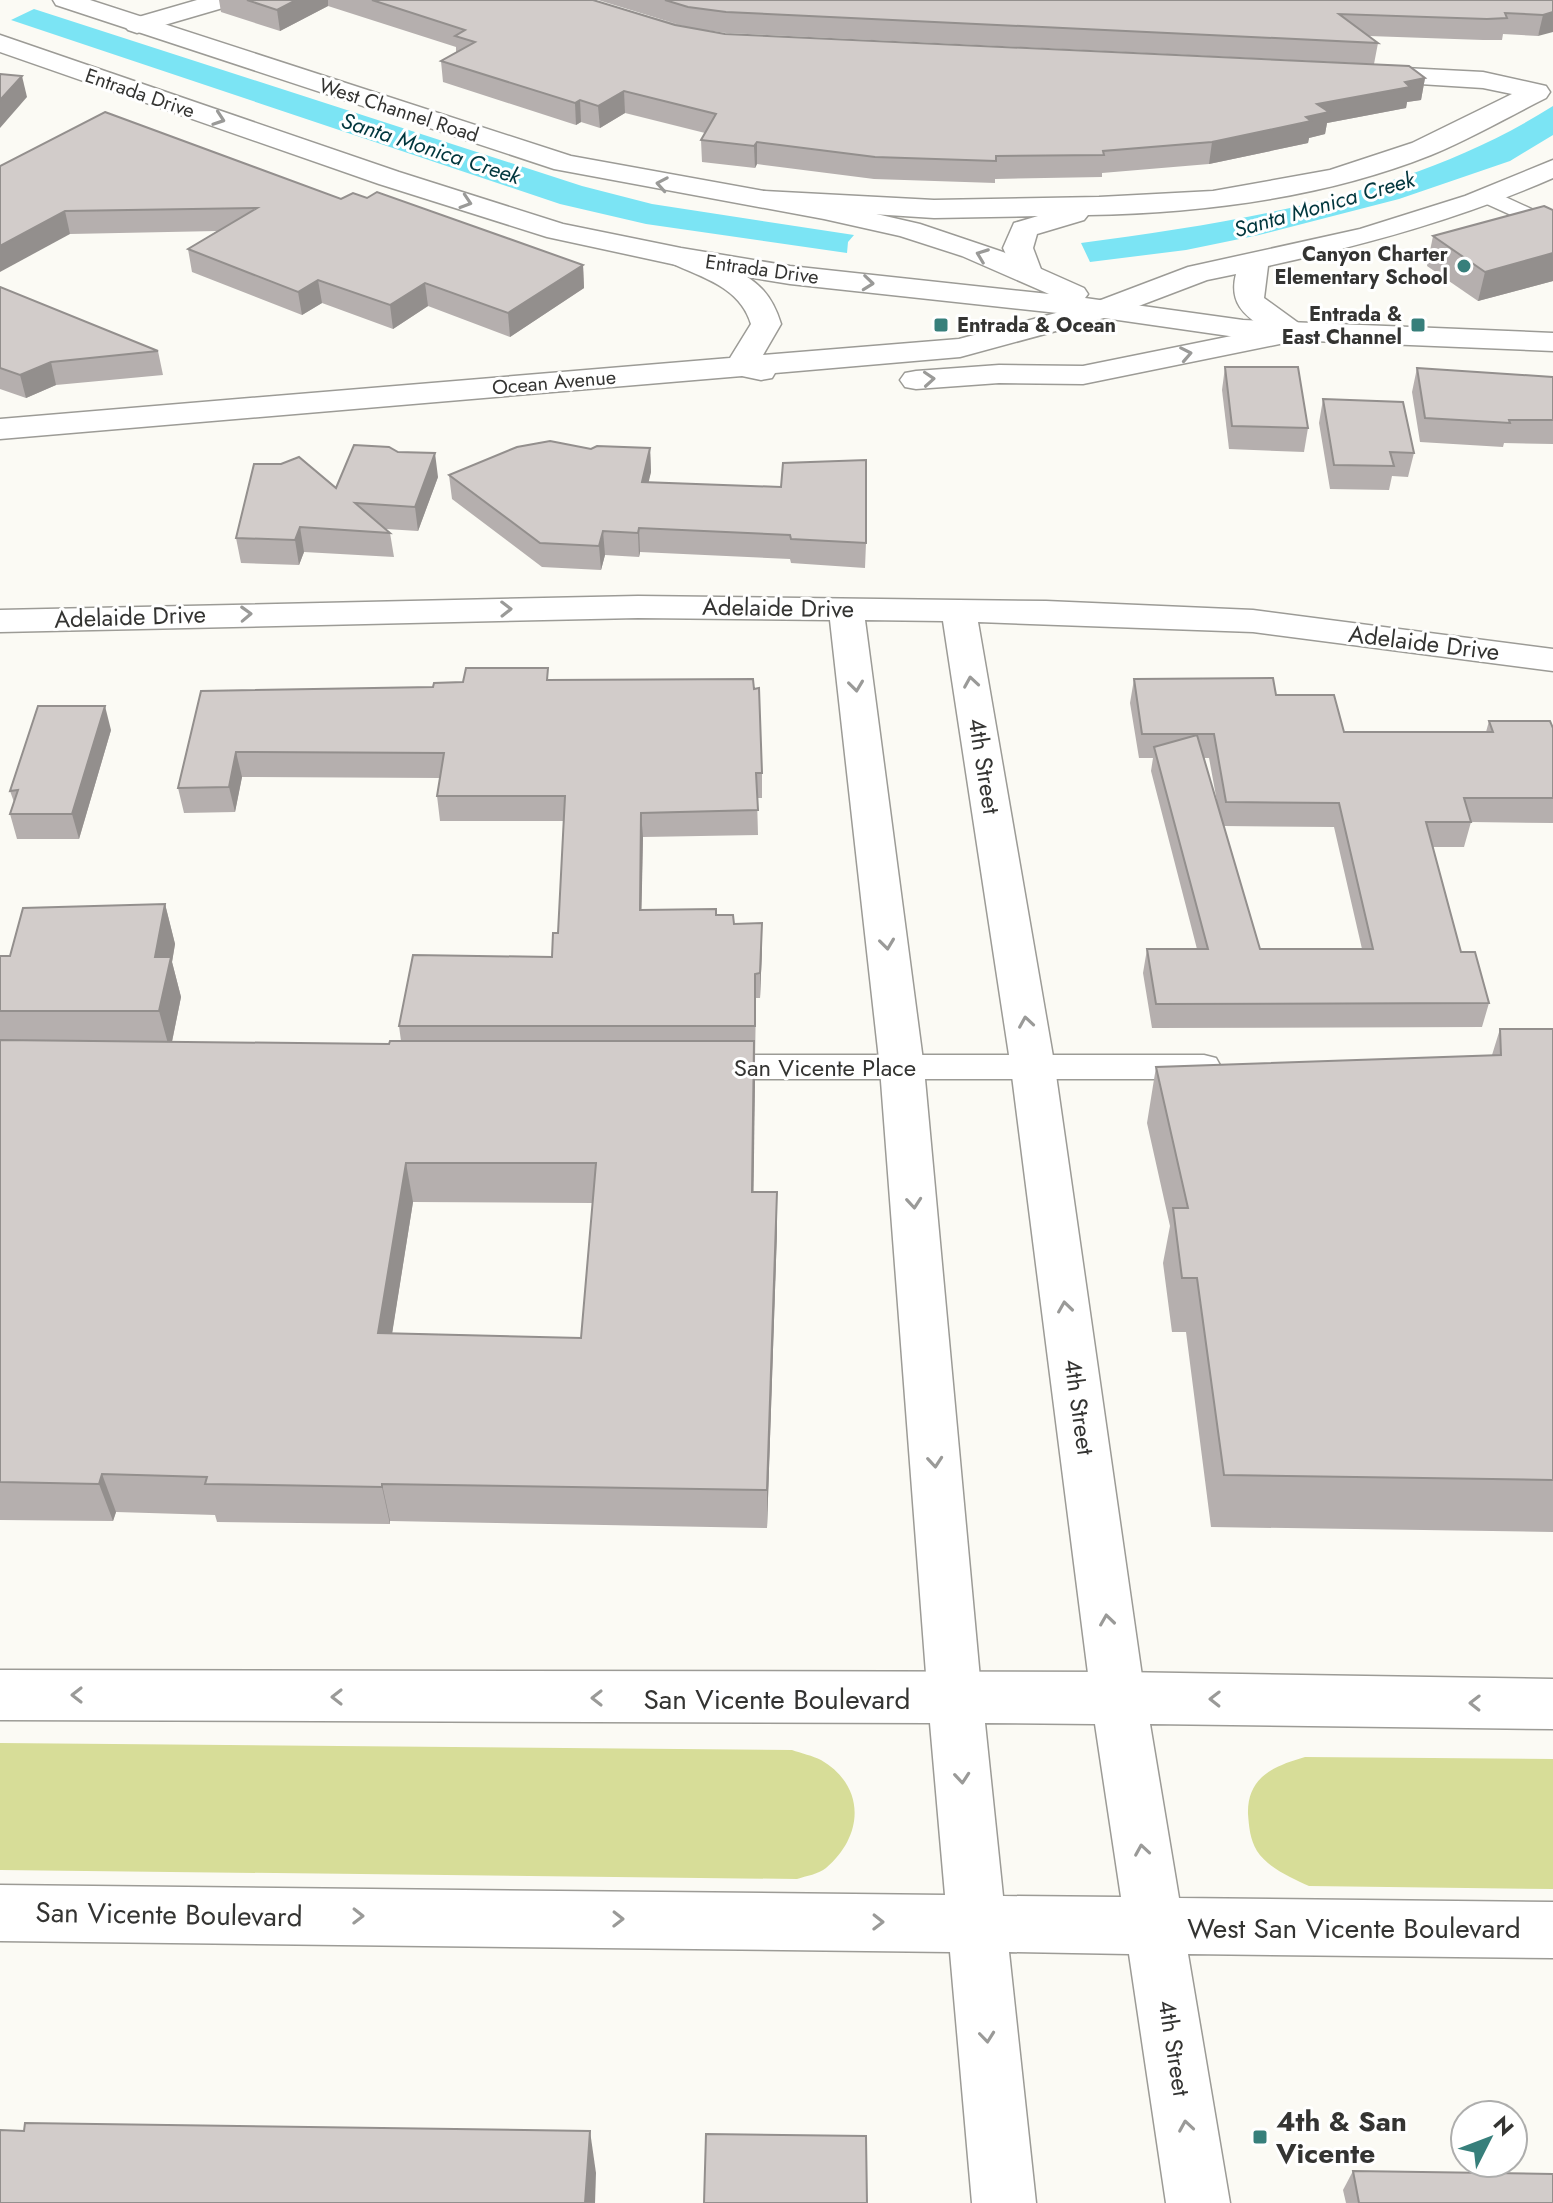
<svg xmlns="http://www.w3.org/2000/svg" width="1553" height="2203" viewBox="0 0 1553 2203" font-family="Jost,sans-serif">
<rect width="100%" height="100%" fill="#fbfaf4"/>
<g fill="#d7dd98">
<path d="M0 1743 792 1750C801 1753 813 1756 821 1760 867 1787 863 1837 826 1868 819 1874 806 1876 797 1879L0 1870Z"/>
<path d="M1305 1757 1553 1759V1889L1309 1886C1292 1878 1268 1868 1257 1851 1250 1839 1249 1827 1248 1814 1247 1777 1274 1766 1305 1757Z"/>
</g>
<g fill="#7be4f4">
<polygon points="34,9 582,186 652,204 854,235 848,242 847,253 646,224 560,204 11,20"/>
<path d="M1553 106V135L1510 161 1399 199 1259 235 1186 250 1090 262 1081 243C1243 221 1413 195 1553 106Z"/>
</g>
<g fill="none" stroke-linecap="round" stroke-linejoin="round">
<defs>
<g id="lane">
<polygon points="1488,189 1553,219 1553,234 1480,201 1477,196"/>
<polygon points="708,1055 1204,1055 1216,1058 1221,1067 1216,1076 1204,1079 708,1079 696,1076 691,1067 696,1058"/>
</g>
<g id="street">
<polygon points="197,0 236,0 233,5 137,33 128,30 124,25 128,20"/>
<path d="M1365 66 1483 72 1546 86 1550 92 1546 98C1508 117 1470 139 1431 155 1323 198 1203 213 1088 215L1084 220 1037 234 1033 248 1042 272 1037 278 1027 281 1017 278 1003 248 1014 223 1038 216 934 218 764 207 754 205 750 199 754 193 764 191 934 200 1099 197 1213 191 1330 170 1412 143 1512 94 1483 88 1356 80 1352 74 1356 68Z"/>
<path d="M1553 160V178C1459 219 1368 244 1268 266L1264 298 1304 327 1308 333 1304 339 1083 384 999 383 916 389 905 387 900 380 905 373 916 371 999 365 1083 366 1266 329C1243 315 1229 302 1236 274L1207 280 1115 315 960 357 775 373 772 378 761 380 742 376 0 439V419L730 358 751 324C740 287 703 278 671 263L666 257 671 251C694 245 747 272 763 290 772 300 777 311 781 324L763 355 959 339 1093 303 1188 267 1360 229 1465 196Z"/>
<polygon points="638,596 1046,601 1253,610 1553,649 1553,671 1253,632 978,622 1055,1068 1145,1697 1137,1714 1118,1722 1099,1714 1091,1697 1011,1068 943,621 865,620 924,1068 982,1700 974,1717 955,1725 936,1717 928,1700 880,1068 830,620 638,618 0,632 0,610"/>
</g>
<g id="secondary">
<polygon points="53,0 90,0 571,156 824,202 920,224 1003,252 1084,288 1088,294 1085,298 1243,320 1553,333 1553,351 1243,338 1104,318 790,284 681,266 547,237 379,184 0,52 0,35 399,172 563,224 681,248 790,266 1049,294 962,256 900,236 824,219 554,169 56,5"/>
<path d="M0 1670 1118 1672 1553 1679V1729L1150 1724 1179 1898 1553 1902V1958L1188 1954 1230 2203H1166L1129 1954 1009 1952 1036 2203H972L950 1952 0 1941V1885L945 1895 930 1723 0 1720ZM985 1723 1095 1724 1121 1897 1003 1896Z"/>
</g>
</defs>
<use href="#lane" stroke="#9c9b96" stroke-width="3"/>
<use href="#street" stroke="#9c9b96" stroke-width="3"/>
<use href="#secondary" stroke="#9c9b96" stroke-width="3"/>
<use href="#lane" fill="#fff" fill-rule="evenodd"/>
<use href="#street" fill="#fff" fill-rule="evenodd"/>
<use href="#secondary" fill="#fff" fill-rule="evenodd"/>
</g>
<g fill="#b5afae" fill-rule="evenodd">
<polygon points="219,0 593,0 683,26 598,0 1553,0 1538,36 1503,34 1502,40 1483,40 1369,36 1378,43 1374,64 726,33 705,30 725,34 1425,78 1421,100 1407,102 1406,108 1327,123 1325,134 1309,138 1308,143 1209,164 1102,173 1102,177 995,179 995,183 874,179 757,164 755,168 702,162 701,140 705,133 625,113 600,128 581,122 576,125 443,82 441,61 456,52 456,47 328,6 280,31 221,12"/>
<polygon points="0,166 341,199 367,198 583,265 584,288 510,337 428,306 393,329 322,303 302,315 192,272 188,249 217,231 70,234"/>
<polygon points="1553,210 1553,281 1478,301 1427,266 1433,236"/>
<polygon points="0,287 158,351 163,375 56,385 26,398 0,389"/>
<polygon points="1225,367 1308,428 1304,452 1229,449 1222,390"/>
<polygon points="1417,368 1553,377 1553,444 1504,443 1503,447 1420,442 1412,392"/>
<polygon points="1323,399 1414,453 1408,477 1392,476 1389,490 1330,489 1319,423"/>
<polygon points="650,448 651,472 648,482 866,543 865,568 791,563 790,559 640,552 639,557 605,555 601,570 542,567 452,499 449,475 591,449"/>
<polygon points="438,477 418,531 386,529 390,533 394,557 304,552 299,565 241,563 236,538 336,488"/>
<path d="M1134 679 1276 695 1344 732H1486L1489 721 1553 728V823L1471 822 1464 847H1433L1461 952 1489 1003 1482 1027 1152 1028 1143 973 1147 949H1197L1151 771 1153 758H1139L1130 703ZM1204 758H1209L1218 807ZM1224 826 1334 827 1362 949H1260Z"/>
<path d="M549 680 762 773V798H757L758 835 643 837 641 910 716 915 734 924 762 948 760 998H756L753 1192 777 1231 767 1528 390 1521V1524L217 1522 215 1515 116 1512 113 1521 0 1520V956H10L165 904 175 944 172 962 181 997 172 1042 389 1044 401 1041 399 1026 552 957 558 933 564 821H440L437 796 440 778 242 777 235 812 184 813 178 788 201 691 433 687ZM413 1202 593 1203 581 1338 392 1333Z"/>
<polygon points="111,730 79,839 17,839 10,814 14,802 10,791"/>
<polygon points="1500,1029 1553,1029 1553,1532 1211,1527 1186,1332 1172,1332 1163,1263 1170,1226 1147,1123 1156,1067 1492,1055"/>
<polygon points="1353,2171 1553,2203 1346,2203 1343,2190"/>
</g>
<g fill="#938f8d">
<polygon points="296,0 328,0 328,6 280,31 277,10"/>
<polygon points="1553,12 1553,32 1538,36 1543,15"/>
<polygon points="22,76 27,97 0,128 0,100"/>
<polygon points="1425,78 1421,100 1407,102 1406,108 1327,123 1325,134 1309,138 1308,143 1209,164 1212,142 1317,104 1405,82"/>
<polygon points="624,91 625,113 600,128 598,106"/>
<polygon points="580,100 581,122 576,125 575,103"/>
<polygon points="757,142 757,164 755,168 754,146"/>
<polygon points="65,211 70,234 0,272 0,246"/>
<polygon points="1553,253 1553,281 1478,301 1485,272"/>
<polygon points="583,265 584,288 510,337 508,313"/>
<polygon points="318,280 322,303 302,315 298,292"/>
<polygon points="425,283 428,306 393,329 390,305"/>
<polygon points="51,362 56,385 26,398 20,375"/>
<polygon points="650,448 651,472 643,506 642,482"/>
<polygon points="435,453 438,477 418,531 415,507"/>
<polygon points="300,527 304,552 299,565 295,540"/>
<polygon points="639,528 640,552 639,557 638,533"/>
<polygon points="603,531 605,555 601,570 599,546"/>
<polygon points="105,706 111,730 79,839 72,814"/>
<polygon points="236,752 242,777 235,812 229,787"/>
<polygon points="641,813 643,837 641,935 640,910"/>
<polygon points="165,904 175,944 172,962 181,997 170,1051 159,1011 155,957"/>
<polygon points="762,923 762,948 760,998 760,973"/>
<polygon points="754,1041 755,1081 753,1231 752,1192"/>
<polygon points="406,1163 413,1202 386,1372 378,1333"/>
<polygon points="777,1192 777,1231 767,1528 767,1490"/>
<polygon points="102,1474 116,1512 113,1521 99,1484"/>
<polygon points="382,1484 390,1521 390,1524 382,1487"/>
<polygon points="590,2131 596,2173 595,2203 585,2203"/>
</g>
<g fill="#d2ccca" stroke="#938f8d" stroke-width="2" fill-rule="evenodd">
<polygon points="247,0 296,0 277,10"/>
<polygon points="372,0 593,0 675,25 725,34 1409,66 1425,78 1405,82 1410,87 1317,104 1329,112 1306,117 1311,121 1212,142 1103,151 1104,155 996,156 996,161 875,157 757,142 754,146 701,140 716,114 624,91 598,106 580,100 575,103 441,61 475,42 455,36 465,30"/>
<polygon points="665,0 1553,0 1553,12 1543,15 1505,13 1507,18 1487,19 1339,14 1378,43 726,12 688,7"/>
<polygon points="0,74 22,76 0,100"/>
<polygon points="105,112 341,199 353,193 367,198 377,192 583,265 508,313 425,283 390,305 318,280 298,292 188,249 257,208 65,211 0,246 0,166"/>
<polygon points="1544,206 1553,210 1553,253 1485,272 1433,236"/>
<polygon points="0,287 158,351 51,362 20,375 0,368"/>
<polygon points="1225,367 1298,367 1308,428 1232,426"/>
<polygon points="1417,368 1553,377 1553,420 1509,420 1510,423 1425,418"/>
<polygon points="1323,399 1403,402 1414,453 1390,452 1394,466 1334,465"/>
<polygon points="550,441 591,449 597,446 650,448 642,482 781,487 783,463 866,460 866,543 791,539 790,535 639,528 638,533 603,531 599,546 540,543 449,475 517,447"/>
<polygon points="354,445 389,447 398,452 435,453 415,507 355,503 390,533 300,527 295,540 236,538 254,464 281,464 299,457 336,488"/>
<polygon points="466,668 548,668 547,680 753,679 754,689 759,688 762,773 756,773 758,810 641,813 640,910 716,909 716,915 733,915 734,924 762,923 760,973 755,974 755,1026 399,1026 413,955 552,957 553,933 558,933 565,796 437,796 444,753 236,752 229,787 178,788 201,691 433,687 434,683 463,682"/>
<polygon points="1273,678 1276,695 1334,695 1344,732 1493,732 1489,721 1550,721 1553,728 1553,798 1464,798 1471,822 1426,822 1461,952 1475,952 1489,1003 1156,1004 1147,949 1208,949 1154,747 1197,735 1260,949 1373,949 1339,803 1226,802 1214,734 1142,734 1134,679"/>
<polygon points="38,706 105,706 72,814 10,814 18,790 10,791"/>
<polygon points="165,904 155,957 171,957 159,1011 0,1011 0,956 10,956 23,908"/>
<polygon points="1500,1029 1553,1029 1553,1480 1224,1475 1197,1278 1182,1278 1173,1208 1188,1208 1156,1067 1501,1055"/>
<path d="M0 1040 389 1044 390 1041H754L752 1192H777L767 1490 382 1484V1487L205 1484 207 1477 102 1474 99 1484 0 1482ZM406 1163H596L581 1338 378 1333Z"/>
<polygon points="25,2123 590,2131 585,2203 0,2203 0,2130 24,2131"/>
<polygon points="706,2134 866,2136 867,2203 704,2203"/>
<polygon points="1353,2171 1553,2174 1553,2203 1359,2203"/>
</g>
<defs><path id="oneway-chevron" d="M-2-3.5L2.5 0L-2 3.5" fill="none" stroke-width="1.6" stroke-linecap="round" stroke-linejoin="round" transform="scale(2)"/></defs>
<g stroke="#9a9a98">
<use href="#oneway-chevron" transform="translate(219 119) rotate(19)"/>
<use href="#oneway-chevron" transform="translate(662 184) rotate(-170)"/>
<use href="#oneway-chevron" transform="translate(466 202) rotate(18)"/>
<use href="#oneway-chevron" transform="translate(982 255) rotate(-159)"/>
<use href="#oneway-chevron" transform="translate(868 283) rotate(6)"/>
<use href="#oneway-chevron" transform="translate(1186 354) rotate(-11)"/>
<use href="#oneway-chevron" transform="translate(929 379) rotate(-4)"/>
<use href="#oneway-chevron" transform="translate(506 609) rotate(-1)"/>
<use href="#oneway-chevron" transform="translate(246 614) rotate(-2)"/>
<use href="#oneway-chevron" transform="translate(971 682) rotate(-99)"/>
<use href="#oneway-chevron" transform="translate(856 686) rotate(83)"/>
<use href="#oneway-chevron" transform="translate(887 944) rotate(83)"/>
<use href="#oneway-chevron" transform="translate(1026 1022) rotate(-99)"/>
<use href="#oneway-chevron" transform="translate(914 1203) rotate(85)"/>
<use href="#oneway-chevron" transform="translate(1065 1307) rotate(-98)"/>
<use href="#oneway-chevron" transform="translate(935 1462) rotate(85)"/>
<use href="#oneway-chevron" transform="translate(1107 1620) rotate(-98)"/>
<use href="#oneway-chevron" transform="translate(77 1695) rotate(-180)"/>
<use href="#oneway-chevron" transform="translate(337 1697) rotate(-180)"/>
<use href="#oneway-chevron" transform="translate(597 1698) rotate(-180)"/>
<use href="#oneway-chevron" transform="translate(1215 1699) rotate(-179)"/>
<use href="#oneway-chevron" transform="translate(1475 1703) rotate(-179)"/>
<use href="#oneway-chevron" transform="translate(962 1778) rotate(85)"/>
<use href="#oneway-chevron" transform="translate(1142 1850) rotate(-99)"/>
<use href="#oneway-chevron" transform="translate(358 1916) rotate(1)"/>
<use href="#oneway-chevron" transform="translate(618 1919) rotate(1)"/>
<use href="#oneway-chevron" transform="translate(878 1922) rotate(1)"/>
<use href="#oneway-chevron" transform="translate(987 2037) rotate(84)"/>
<use href="#oneway-chevron" transform="translate(1186 2126) rotate(-99)"/>
</g>
<g fill="#377f7b" stroke="#fff" stroke-width="3">
<circle cx="1464" cy="266" r="8"/>
<rect x="933" y="317" width="16" height="16" rx="4"/>
<rect x="1410" y="317" width="16" height="16" rx="4"/>
<rect x="1252" y="2129" width="16" height="16" rx="4"/>
</g>
<g text-anchor="middle" stroke-width="6" stroke-linejoin="round" paint-order="stroke">
<g font-size="20" fill="#343432" stroke="#fff">
<text transform="translate(140 93) rotate(19)" y="7">Entrada Drive</text>
<text transform="translate(399 110) rotate(18)" y="7">West Channel Road</text>
<text transform="translate(762 269) rotate(8)" y="7">Entrada Drive</text>
<text transform="translate(554 382) rotate(-5)" y="7">Ocean Avenue</text>
</g>
<g font-size="20" font-weight="bold" fill="#343432" stroke="#fff" text-anchor="end">
<text x="1448" y="261">Canyon Charter<tspan x="1448" dy="23">Elementary School</tspan></text>
<text x="1402" y="321">Entrada &amp;<tspan x="1402" dy="23">East Channel</tspan></text>
<text x="957" y="332" text-anchor="start">Entrada &amp; Ocean</text>
</g>
<g font-size="22" font-style="italic" fill="#01363d" stroke="#fff">
<text transform="translate(431 148) rotate(18)" y="8">Santa Monica Creek</text>
<text transform="translate(1324 204) rotate(-16)" y="8">Santa Monica Creek</text>
</g>
<g font-size="24" fill="#343432" stroke="#fff">
<text transform="translate(778 608) rotate(1)" y="8">Adelaide Drive</text>
<text transform="translate(130 617) rotate(-2)" y="8">Adelaide Drive</text>
<text transform="translate(1424 643) rotate(7)" y="8">Adelaide Drive</text>
<text transform="translate(984 766) rotate(81)" y="8">4th Street</text>
<text x="825" y="1076">San Vicente Place</text>
<text transform="translate(1079 1407) rotate(82)" y="8">4th Street</text>
<text transform="translate(1174 2048) rotate(81)" y="8">4th Street</text>
</g>
<g font-size="28" fill="#343432" stroke="#fff">
<text x="777" y="1709">San Vicente Boulevard</text>
<text transform="translate(169 1914) rotate(1)" y="10">San Vicente Boulevard</text>
<text x="1354" y="1938">West San Vicente Boulevard</text>
</g>
<g font-size="28" font-weight="bold" fill="#343432" stroke="#fff" text-anchor="start">
<text x="1276" y="2131">4th &amp; San<tspan x="1276" dy="32">Vicente</tspan></text>
</g>
</g>
<g transform="translate(1489 2139) rotate(48)"><circle r="38" fill="#ffffff" stroke="#aeaead" stroke-width="2"/>
<path d="M0-6L14 30L0 20L-14 30Z" fill="#377f7b"/>
<text y="-12" font-size="22" font-weight="bold" text-anchor="middle" fill="#343432">N</text>
</g>
</svg>
